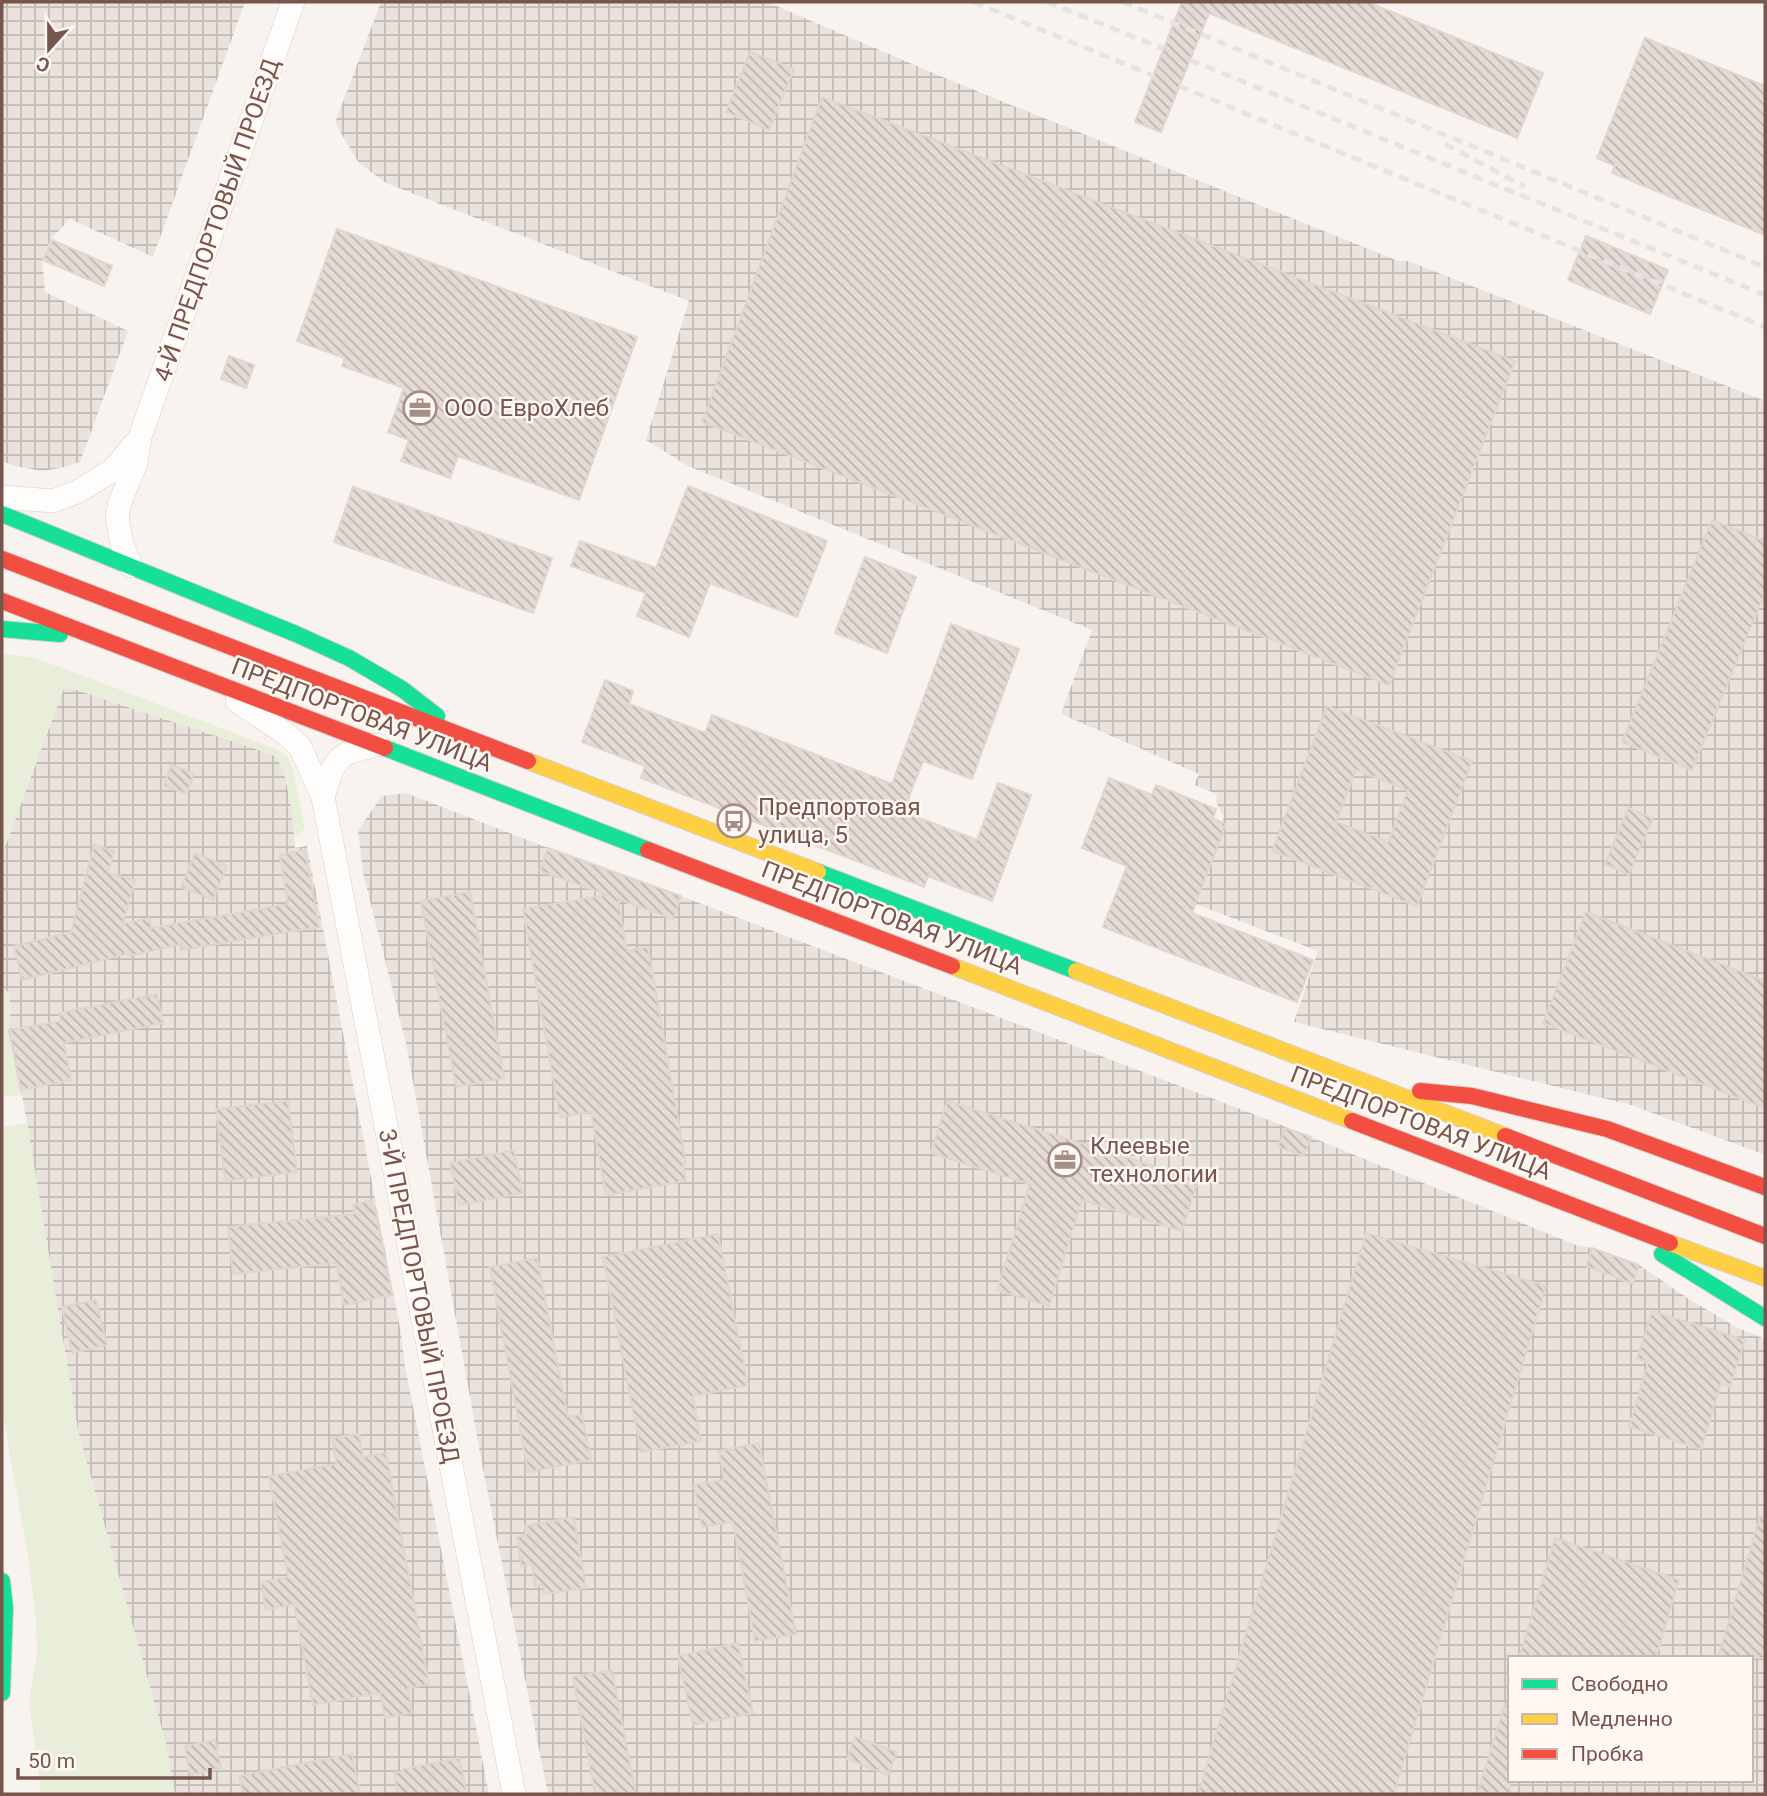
<svg xmlns="http://www.w3.org/2000/svg" width="1767" height="1796" viewBox="0 0 1767 1796" font-family="Roboto,sans-serif">
<defs>
<pattern id="industrial-grid" width="8" height="8" patternUnits="userSpaceOnUse" patternTransform="scale(1.75)"><rect width="8" height="8" fill="#eae2dd"/><path d="M0 4h8M4 0v8" fill="none" stroke="#c2bab5"/></pattern>
<pattern id="building-back-hatch" width="6" height="6" patternUnits="userSpaceOnUse" patternTransform="scale(1.75)"><rect width="6" height="6" fill="#e5dbd5"/><path d="M-1 5l2 2M0 0l6 6M5-1l2 2" fill="none" stroke="#beb4af"/></pattern>
</defs>
<rect width="100%" height="100%" fill="#f8f3ee"/>
<g fill="url(#industrial-grid)" fill-rule="evenodd">
<polygon points="2,2 245,2 153,257 70,219 51,239 42,259 45,292 128,331 80,462 61,468 42,471 15,466 2,461"/>
<polygon points="381,2 767,2 952,81 1398,261 1408,261 1765,401 1765,1155 1631,1105 1294,1022 1318,951 1193,903 1224,817 1216,802 1217,794 1194,785 1199,774 1061,714 1092,630 688,466 646,440 689,301 386,183 359,163 335,123"/>
<polygon points="64,686 271,754 277,757 283,768 292,810 295,848 307,846 401,1333 405,1366 489,1794 175,1794 166,1744 78,1431 27,1123 8,1021 12,1010 8,992 2,988 2,855"/>
<path d="M406 793 548 848 681 896 1269 1120 1576 1245 1592 1248 1639 1265 1689 1299 1736 1327 1765 1339V1794H548L483 1469 406 1043 363 873 358 830 382 796ZM1510 1658H1751V1780H1510Z"/>
</g>
<g fill="#e8eed9">
<path d="M2 654 34 658 68 670 276 749 288 757 293 771 305 829 294 837C292 816 290 765 271 754L65 686 2 855Z"/>
<polygon points="2,988 8,992 12,1010 8,1021 21,1095 2,1097"/>
<polygon points="27,1123 78,1431 166,1744 175,1794 41,1794 29,1701 37,1654 36,1622 29,1562 2,1410 2,1127"/>
</g>
<g fill="url(#building-back-hatch)" stroke="#e1d5d0" stroke-width="2" fill-rule="evenodd">
<polygon points="1182,2 1367,2 1543,73 1517,138 1209,13 1161,132 1135,122"/>
<polygon points="1645,38 1765,86 1765,235 1612,173 1615,166 1597,158"/>
<polygon points="750,52 794,69 769,130 726,112"/>
<polygon points="822,97 1515,361 1389,685 702,422"/>
<polygon points="337,229 637,337 579,500 458,456 450,478 401,461 409,440 388,432 404,388 342,366 345,358 297,341"/>
<polygon points="1586,236 1668,270 1650,314 1568,280"/>
<polygon points="52,240 112,266 104,286 43,260"/>
<polygon points="229,356 254,365 246,388 221,379"/>
<polygon points="688,486 827,541 797,617 710,583 689,637 637,616 646,593 571,566 580,541 656,568"/>
<polygon points="353,487 552,558 533,613 334,542"/>
<polygon points="1712,520 1765,541 1765,593 1692,770 1622,742"/>
<polygon points="865,557 916,577 887,653 835,633"/>
<polygon points="951,624 1019,649 972,779 923,761 903,812 977,840 998,783 1031,795 992,901 928,876 924,887 641,778 645,766 582,742 605,680 633,691 629,704 705,733 712,715 892,784"/>
<path d="M1327 706 1472 761 1417 906 1272 851ZM1356 770 1408 790 1388 842 1336 822Z"/>
<polygon points="171,765 194,773 187,794 164,786"/>
<polygon points="1109,778 1152,795 1156,785 1216,809 1213,819 1226,824 1192,913 1313,960 1297,1002 1103,927 1127,866 1082,848"/>
<polygon points="1628,808 1653,818 1629,875 1605,864"/>
<polygon points="94,845 114,851 108,873 135,880 123,924 149,918 151,928 288,904 280,855 305,850 319,927 181,950 180,944 130,956 130,953 22,980 14,946 71,932"/>
<polygon points="548,848 681,896 673,919 618,899 627,951 648,947 686,1164 683,1165 686,1181 606,1195 591,1112 560,1117 523,909 607,895 540,871"/>
<polygon points="195,853 227,866 213,900 181,887"/>
<polygon points="470,892 504,1078 456,1087 421,901"/>
<polygon points="1586,912 1765,981 1765,1108 1543,1023"/>
<polygon points="157,994 163,1023 64,1043 71,1080 21,1090 9,1030 61,1021 59,1013"/>
<polygon points="288,1101 297,1172 225,1181 216,1109"/>
<polygon points="947,1101 1198,1180 1182,1231 1082,1200 1049,1306 997,1290 1030,1184 931,1153"/>
<polygon points="1285,1128 1311,1137 1304,1156 1278,1147"/>
<polygon points="514,1150 523,1193 459,1205 450,1163"/>
<polygon points="372,1200 373,1208 375,1207 392,1295 344,1305 336,1263 233,1274 228,1227 354,1214 353,1205"/>
<polygon points="1366,1233 1546,1286 1394,1794 1198,1794"/>
<polygon points="718,1234 748,1385 693,1396 701,1441 641,1452 603,1257"/>
<polygon points="1592,1248 1639,1265 1633,1284 1586,1266"/>
<polygon points="537,1258 568,1417 582,1414 591,1460 528,1472 490,1267"/>
<polygon points="96,1300 107,1345 72,1353 62,1307"/>
<polygon points="1652,1311 1745,1340 1730,1387 1721,1384 1701,1449 1629,1427 1648,1362 1637,1359"/>
<polygon points="359,1434 363,1457 386,1453 429,1684 408,1688 412,1713 385,1718 380,1693 313,1705 294,1604 266,1610 261,1582 288,1577 269,1476 337,1464 332,1438"/>
<polygon points="759,1443 796,1634 755,1641 733,1522 702,1527 694,1485 724,1480 719,1451"/>
<polygon points="1760,1516 1765,1517 1765,1658 1718,1658"/>
<polygon points="574,1517 586,1588 544,1594 543,1585 535,1586 532,1564 521,1566 517,1537 526,1535 525,1526"/>
<polygon points="1555,1538 1679,1580 1656,1658 1519,1658"/>
<polygon points="738,1643 753,1713 693,1725 678,1656"/>
<polygon points="612,1670 616,1691 636,1794 595,1794 573,1677"/>
<polygon points="1505,1704 1510,1705 1510,1794 1477,1794"/>
<polygon points="855,1737 897,1752 888,1775 847,1759"/>
<polygon points="215,1740 221,1768 190,1775 185,1746"/>
<polygon points="352,1754 360,1794 243,1794 239,1776"/>
<polygon points="459,1758 467,1794 398,1794 394,1773 403,1771 403,1769"/>
</g>
<g fill="none" stroke-linecap="round" stroke-linejoin="round">
<defs>
<g id="street">
<polyline points="2,497 53,501 77,492 113,470 138,440"/>
<polyline points="131,566 122,544 117,517 120,502 136,463 140,437 293,2"/>
<polyline points="237,701 286,734 300,747 323,797 514,1794"/>
<path d="M323 797C335 757 336 754 377 745"/>
</g>
<g id="fast">
<polyline points="2,514 296,634 349,658 402,689 437,716"/>
<polyline points="2,629 60,634"/>
<polyline points="385,748 648,850"/>
<polyline points="818,872 1076,971"/>
<polyline points="1662,1254 1765,1318"/>
<polyline points="2,1581 5,1608 2,1693"/>
</g>
<g id="slow">
<polyline points="528,761 818,872"/>
<polyline points="952,966 1352,1121"/>
<polyline points="1076,971 1505,1136"/>
<polyline points="1670,1243 1765,1278"/>
</g>
<g id="jam">
<polyline points="2,559 528,761"/>
<polyline points="2,601 385,748"/>
<polyline points="648,850 952,966"/>
<polyline points="1420,1091 1472,1096 1607,1129 1765,1187"/>
<polyline points="1352,1121 1670,1243"/>
<polyline points="1505,1136 1765,1236"/>
</g>
</defs>
<use href="#street" stroke="#d7cfca" stroke-width="24"/>
<use href="#fast" stroke="#d8ceca" stroke-width="18"/>
<use href="#slow" stroke="#d8ceca" stroke-width="18"/>
<use href="#jam" stroke="#d8ceca" stroke-width="18"/>
<use href="#street" stroke="#fefdfc" stroke-width="23"/>
<use href="#fast" stroke="#16e098" stroke-width="16"/>
<use href="#slow" stroke="#ffcf43" stroke-width="16"/>
<use href="#jam" stroke="#f24e42" stroke-width="16"/>
<g stroke="#e5e3e6" stroke-width="5" stroke-dasharray="10 7" stroke-linecap="butt">
<polyline points="974,2 1154,76"/>
<polyline points="1047,2 1164,49"/>
<polyline points="1123,2 1765,267"/>
<polyline points="1190,60 1765,295"/>
<polyline points="1179,86 1765,327"/>
<polyline points="1445,144 1525,187"/>
</g>
</g>
<defs>
<symbol id="office-ring" viewBox="-11 -11 22 22"><circle r="9.5" fill="#fff7f1" stroke="#a48e85" stroke-width="1.5"/><path d="M-6-3h4V-5.5h4V-3h4V5H-6ZM-1-4.5V-3h2v-1.5ZM-6 0V1H6V0Z" fill="#a48e85"/></symbol>
<symbol id="bus-ring" viewBox="-11 -11 22 22"><circle r="9.5" fill="#fff7f1" stroke="#a48e85" stroke-width="1.5"/><path d="M-5-6H5V4H4V6H2V4H-2V6H-4V4H-5ZM-3.5-4V0h7V-4ZM-3.5 1.2v1.5H-2V1.2ZM2 1.2v1.5H3.5V1.2Z" fill="#a48e85"/></symbol>
</defs>
<g fill-rule="evenodd">
<use href="#office-ring" x="401" y="389" width="38" height="38"/>
<use href="#bus-ring" x="715" y="802" width="38" height="38"/>
<use href="#office-ring" x="1046" y="1141" width="38" height="38"/>
</g>
<g text-anchor="middle" stroke-width="5" stroke-linejoin="round" paint-order="stroke">
<g font-size="24" fill="#77574d" stroke="#fff7f1">
<text transform="translate(217 220) rotate(-71)" y="8">4-Й ПРЕДПОРТОВЫЙ ПРОЕЗД</text>
<text transform="translate(362 715) rotate(21)" y="8">ПРЕДПОРТОВАЯ УЛИЦА</text>
<text transform="translate(892 918) rotate(21)" y="8">ПРЕДПОРТОВАЯ УЛИЦА</text>
<text transform="translate(1421 1123) rotate(21)" y="8">ПРЕДПОРТОВАЯ УЛИЦА</text>
<text transform="translate(419 1296) rotate(79)" y="8">3-Й ПРЕДПОРТОВЫЙ ПРОЕЗД</text>
</g>
<g font-size="24" fill="#77574d" stroke="#fff7f1" text-anchor="start">
<text x="444" y="416">ООО ЕвроХлеб</text>
<text x="758" y="815">Предпортовая<tspan x="758" dy="28">улица, 5</tspan></text>
<text x="1090" y="1154">Клеевые<tspan x="1090" dy="28">технологии</tspan></text>
</g>
</g>
<rect width="1767" height="1796" fill="none" stroke="#77574d" stroke-width="7"/>
<rect x="1508" y="1656" width="245" height="126" fill="#fff7f1" stroke="#c9b7af" stroke-width="2"/>
<rect x="1522" y="1679" width="35" height="10" fill="#16e098" stroke="#c9b7af" stroke-width="2"/>
<text x="1571" y="1691" font-size="21" fill="#77574d">Свободно</text>
<rect x="1522" y="1714" width="35" height="10" fill="#ffcf43" stroke="#c9b7af" stroke-width="2"/>
<text x="1571" y="1726" font-size="21" fill="#77574d">Медленно</text>
<rect x="1522" y="1749" width="35" height="10" fill="#f24e42" stroke="#c9b7af" stroke-width="2"/>
<text x="1571" y="1761" font-size="21" fill="#77574d">Пробка</text>
<g transform="translate(49 49) rotate(201)" stroke="#fff7f1" stroke-width="5" paint-order="stroke">
<path d="M0-5L12 26L0 18L-12 26Z" fill="#77574d"/>
<text y="-10" font-size="19" font-weight="bold" text-anchor="middle" fill="#77574d">С</text>
</g>
<path d="M18 1768v10h192v-10" fill="none" stroke="#77574d" stroke-width="3.5"/>
<text x="28" y="1768" font-size="21" fill="#77574d" stroke="#fff7f1" stroke-width="5" paint-order="stroke">50 m</text>
</svg>
